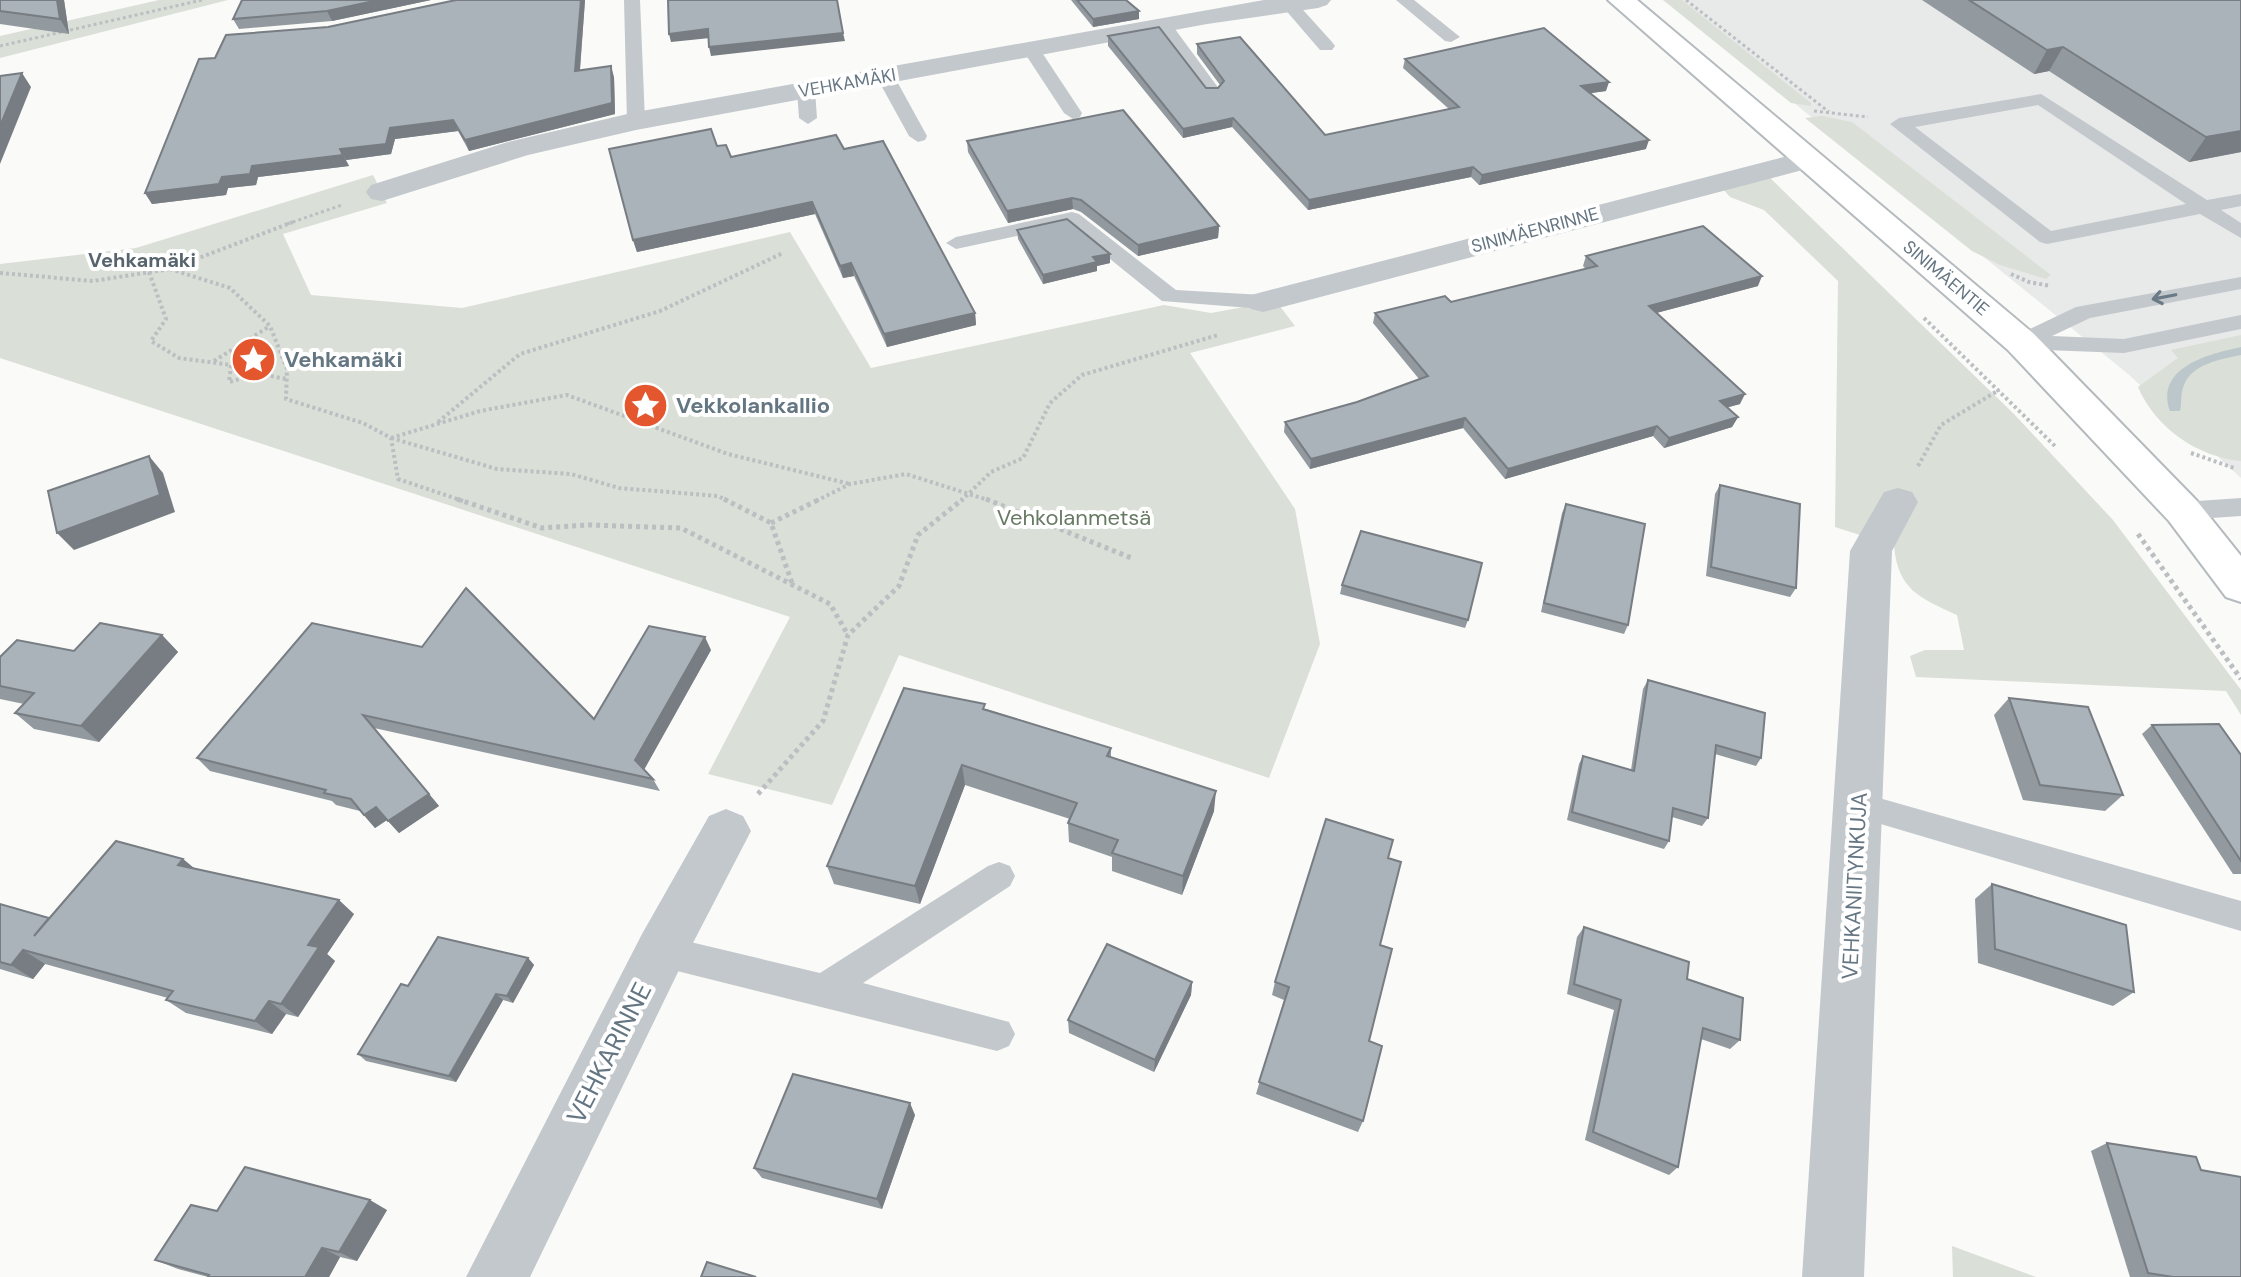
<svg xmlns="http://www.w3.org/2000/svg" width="2241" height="1277" viewBox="0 0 2241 1277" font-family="'DM Sans',sans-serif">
<rect width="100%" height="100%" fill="#fafaf8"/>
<polygon fill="#e8e9e9" points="1667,0 2241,0 2241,478 2128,374"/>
<g fill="#dadfd7">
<polygon points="159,0 228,0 0,58 0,36"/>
<polygon points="1663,0 1682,0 1811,103 1811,106 1791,103"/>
<polygon points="1822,116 1852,122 2051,275 2046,279 2000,265 1972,251 1805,118"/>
<polygon points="373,175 387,203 283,234 311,295 462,308 790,232 871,368 1164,305 1211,313 1276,301 1295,326 1190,353 1295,509 1320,644 1269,778 899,655 832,805 708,774 790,617 0,358 0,264 136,248"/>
<path d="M1767 175 2013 413 2113 520 2241 690V715L2226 691 1916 677 1910 656 1925 650H1964L1957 615C1920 598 1898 590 1894 546L1835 527 1838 281 1764 210 1730 197 1723 189Z"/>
<path d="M2241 335V461C2197 457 2155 427 2138 387L2178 358 2171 350Z"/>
<polygon points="1952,1246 2036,1277 1953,1277"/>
</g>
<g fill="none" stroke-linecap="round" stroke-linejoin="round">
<path fill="#bbc7cb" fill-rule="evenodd" d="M2241 347V355C2221 359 2192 364 2184 385 2180 394 2182 403 2180 411H2170C2155 367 2209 354 2241 347Z"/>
<defs>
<polygon id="primary" points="1608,0 1637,0 2034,334 2197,501 2241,556 2241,602 2226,597 2169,521 2008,350"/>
</defs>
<use href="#primary" stroke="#b5babe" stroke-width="4"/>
<g stroke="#bbbfc2" stroke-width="3" stroke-dasharray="3 3" stroke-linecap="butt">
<polyline points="1686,0 1829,112"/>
<polyline points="0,46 202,0"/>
<polyline points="1814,111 1868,117"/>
<polyline points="287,224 342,205"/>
</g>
<g stroke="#bbbfc2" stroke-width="4" stroke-dasharray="3 3" stroke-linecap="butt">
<polyline points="170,269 230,288 270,326 287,369 286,399 363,423 391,438 398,479 463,501"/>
<polyline points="149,272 166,319 151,341 179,358 231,365 229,382 259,374 287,379"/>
<polyline points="0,273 93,281 170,269 293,222"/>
<polyline points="2011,274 2029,282 2051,286"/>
<polyline points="1924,318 2057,448"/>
<polyline points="214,361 270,326"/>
<polyline points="438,422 520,354 660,311 783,253"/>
<polyline points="391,438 480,411 567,395 728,454 850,484"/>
<polyline points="391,438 497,469 571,474 619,488 718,496 728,501"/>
<polyline points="2191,453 2234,468"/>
<polyline points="1918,466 1941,425 1999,390"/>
<polyline points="816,501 850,484 906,474 991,501"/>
<polyline points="961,501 991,472 1023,458 1050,403 1082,375 1218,335"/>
</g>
<g stroke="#bbbfc2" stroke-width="5" stroke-dasharray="4 4" stroke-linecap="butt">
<polyline points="457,499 542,528 589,525 681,528 830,604 848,635"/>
<polyline points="724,499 771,523 792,583"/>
<polyline points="986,499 1134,559"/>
<polyline points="771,523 820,499"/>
<polyline points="2138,534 2241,679"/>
<polyline points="758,794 823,721 848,635 899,586 918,535 963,499"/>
</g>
<g fill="#c3c8cc" fill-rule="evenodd">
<polygon points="624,0 640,0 645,121 636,127 627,121"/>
<polygon points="1396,0 1414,0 1460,37 1451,42 1445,41"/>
<polygon points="1283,1 1295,1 1332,42 1335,46 1332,50 1320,50 1283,7 1281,4"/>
<polygon points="1163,20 1169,21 1217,86 1220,90 1217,94 1205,94 1155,25"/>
<polygon points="1031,44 1037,45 1082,113 1080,117 1073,119 1064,113 1022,49"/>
<polygon points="885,71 894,76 927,136 925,140 918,142 909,136 876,76"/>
<polygon points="806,85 815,90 817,118 808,124 799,118 797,90"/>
<path d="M2041 94 2207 200 2241 194V206L2221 210 2241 223V238L2200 214 2047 244 2040 242 1890 124 1899 118ZM2038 105 2186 204 2051 231 1915 127Z"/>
<polygon points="1072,212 1079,214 1176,290 1263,295 1274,302 1263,309 1162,301 1068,225 956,249 946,243 956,237"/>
<polygon points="2241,277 2241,289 2090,318 2052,336 2124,339 2241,315 2241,329 2124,353 2021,349 2013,347 2010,342 2013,337 2076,307"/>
<polygon points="2241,498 2241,516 2183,520 2174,517 2170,511 2174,505 2183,502"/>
<polygon points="1858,792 2241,901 2241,931 1847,814 1842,805 1847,796"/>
<polygon points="999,862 1010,866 1015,876 1010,886 863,983 1009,1022 1015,1034 1009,1046 997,1051 661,967 649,962 644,951 649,940 661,935 820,973 988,866"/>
</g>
<g fill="#c3c8cc" fill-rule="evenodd">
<polygon points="1264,0 1331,0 1327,5 1318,8 1207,24 636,130 528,155 382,201 371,199 366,192 371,185 508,142 636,112"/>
<polygon points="1807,151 1818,154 1822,160 1818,166 1263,312 1251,309 1246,302 1251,295"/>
<polygon points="1898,488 1912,492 1918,502 1892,551 1864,1277 1802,1277 1850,551 1884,492"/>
<polygon points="726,809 743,816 751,831 680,968 530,1277 466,1277 642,934 709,816"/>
</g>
<use href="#primary" fill="#fff" fill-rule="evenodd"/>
</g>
<g fill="#929a9f">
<polygon points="0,0 64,0 69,34 0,24"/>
<polygon points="242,0 431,0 332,21 239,29 233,19"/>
<polygon points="585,0 580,70 614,77 615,114 469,151 458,131 395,139 391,154 346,160 349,166 258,177 256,185 228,188 226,195 152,204 145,193 215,58 328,27"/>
<polygon points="1071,0 1126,0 1139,11 1139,19 1093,27"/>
<polygon points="1922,0 2241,0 2241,152 2189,162 2049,71 2034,74"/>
<polygon points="1108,36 1206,88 1218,88 1220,85 1197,54 1197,44 1325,135 1449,109 1403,68 1405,59 1606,91 1590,93 1646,149 1479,185 1471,177 1308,210 1232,127 1183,138 1108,46"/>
<polygon points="967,141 1219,226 1218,238 1138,256 1081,212 1073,209 1008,223 968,152"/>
<polygon points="717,146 731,157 844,149 975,313 976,325 887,347 854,276 843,278 815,214 637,252 633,240"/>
<polygon points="1017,230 1110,254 1110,263 1097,266 1097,271 1043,284 1018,239"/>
<polygon points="1586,256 1758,286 1656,313 1740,404 1727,407 1738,417 1732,427 1664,448 1653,436 1505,479 1463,428 1310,469 1284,432 1285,422 1357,402 1419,379 1373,323 1375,313 1451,302 1586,269 1583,266"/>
<polygon points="1720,485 1796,588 1790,597 1706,576 1715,494"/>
<polygon points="1566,504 1628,625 1624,634 1541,612 1562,513"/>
<polygon points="1342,585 1468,620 1465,628 1340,594"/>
<polygon points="162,635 178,652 99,742 34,729 15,713 24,704 0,699 0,657 74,651"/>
<polygon points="422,647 594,719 711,650 644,770 653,779 660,791 374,728 439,806 399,833 387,820 375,828 360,811 336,805 332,801 210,771 197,758"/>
<polygon points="1648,680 1761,758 1756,766 1715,754 1708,818 1702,826 1672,817 1669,841 1664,849 1567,820 1579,764 1583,756 1631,770 1643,689"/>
<polygon points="2009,698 2123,795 2105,811 2023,800 1994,715"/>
<polygon points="986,709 1111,748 1111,758 1214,811 1182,895 1112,871 1112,857 1069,842 1068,823 1070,819 965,785 920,904 834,884 827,866"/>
<polygon points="2152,725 2241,755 2241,874 2233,874 2142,734"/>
<polygon points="1388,858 1369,1041 1363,1121 1358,1132 1256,1094 1284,1000 1272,995 1275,982"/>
<polygon points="183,859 195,869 354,914 327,954 335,961 298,1017 286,1014 272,1034 186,1013 166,1000 168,998 45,964 33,979 0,969 0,904 50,918"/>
<polygon points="1992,884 2134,992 2113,1006 1978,963 1975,899"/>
<polygon points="1584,927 1687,979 1740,1040 1730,1049 1701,1039 1678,1167 1669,1175 1585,1140 1614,1010 1567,994 1577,937"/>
<polygon points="528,958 534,965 513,1003 503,1000 456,1082 366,1061 358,1054 408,986"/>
<polygon points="1192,982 1191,995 1154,1072 1069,1033 1068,1020"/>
<polygon points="915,1115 882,1209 762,1178 754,1168"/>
<polygon points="2107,1143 2241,1277 2130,1277 2091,1151"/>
<polygon points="387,1210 357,1261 340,1257 329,1277 208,1277 178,1269 155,1260 217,1211"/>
</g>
<g fill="#777d82">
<polygon points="57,0 64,0 69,34 60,19"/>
<polygon points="379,0 431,0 332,21 327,11"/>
<polygon points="581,0 585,0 579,81 575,71"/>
<polygon points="1139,11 1139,19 1093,27 1093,19"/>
<polygon points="708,29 710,38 671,42 669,34"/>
<polygon points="843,33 845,41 711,56 709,47"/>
<polygon points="2063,47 2049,71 2034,74 2047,50"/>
<polygon points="611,66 614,77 615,114 469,151 465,140"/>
<polygon points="22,73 31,87 0,164 0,126"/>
<polygon points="1609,82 1606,91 1578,95 1581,86"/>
<polygon points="1233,118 1232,127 1183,138 1183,129"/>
<polygon points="453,120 458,131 395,139 391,154 346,160 340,149 390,128"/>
<polygon points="2241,131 2241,152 2189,162 2206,137"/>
<polygon points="1649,140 1646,149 1479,185 1482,175"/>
<polygon points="343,155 349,166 258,177 256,185 228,188 226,195 152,204 145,193 222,177 252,166"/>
<polygon points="1473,167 1471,177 1308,210 1309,200"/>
<polygon points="1072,198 1073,209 1008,223 1007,211"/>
<polygon points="812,202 815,214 637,252 633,240"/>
<polygon points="1219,226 1218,238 1138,256 1138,245"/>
<polygon points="1110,254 1110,263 1097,266 1097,271 1043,284 1043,275 1093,257"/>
<polygon points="851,263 854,276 843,278 840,266"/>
<polygon points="1762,276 1758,286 1645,316 1649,306"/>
<polygon points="975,313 976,325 887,347 884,334"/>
<polygon points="1745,394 1740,404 1715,411 1720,401"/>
<polygon points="1738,417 1732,427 1664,448 1669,438"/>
<polygon points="1465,418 1463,428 1310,469 1311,459"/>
<polygon points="1657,426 1653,436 1505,479 1508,469"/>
<polygon points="149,456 163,473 175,512 74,550 57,533"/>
<polygon points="162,635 178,652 99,742 81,726"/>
<polygon points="705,637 711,650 642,773 635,760"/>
<polygon points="962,765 965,785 920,904 915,886"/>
<polygon points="1216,791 1214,811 1182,895 1183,876"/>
<polygon points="429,794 439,806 399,833 388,821"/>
<polygon points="376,807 387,820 375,828 364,815"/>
<polygon points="183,859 201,874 178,865"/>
<polygon points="339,900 354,914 327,954 335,961 298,1017 281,1004 308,945"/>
<polygon points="23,950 45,964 33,979 11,965"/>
<polygon points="528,958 534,965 513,1003 507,996"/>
<polygon points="1192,982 1191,995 1154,1072 1155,1060"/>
<polygon points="496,994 503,1000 456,1082 449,1076"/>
<polygon points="269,1001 286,1014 272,1034 255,1021"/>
<polygon points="910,1103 915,1115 882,1209 877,1199"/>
<polygon points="370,1200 387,1210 357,1261 339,1252"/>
<polygon points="322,1248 340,1257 329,1277 305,1277"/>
</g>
<g fill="#aab3b9" stroke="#777d82" stroke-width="2">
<polygon points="0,0 57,0 60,19 0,11"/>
<polygon points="242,0 379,0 327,11 233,19"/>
<polygon points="456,0 581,0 575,71 611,66 612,103 465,140 453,120 390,128 386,144 340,149 343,155 252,166 250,174 222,177 219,184 145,193 199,59 215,58 226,35 328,27"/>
<polygon points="668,0 837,0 843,33 709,47 708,29 669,34"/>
<polygon points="1077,0 1126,0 1139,11 1093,19"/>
<polygon points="1969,0 2241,0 2241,131 2206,137 2063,47 2047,50"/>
<polygon points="1159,27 1206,88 1218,88 1224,81 1197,44 1240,37 1325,135 1459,107 1405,59 1544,28 1609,82 1581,86 1649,140 1482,175 1473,167 1309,200 1233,118 1183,129 1108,36"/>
<polygon points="22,73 0,126 0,76"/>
<polygon points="1123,110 1219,226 1138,245 1081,200 1072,198 1007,211 967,141"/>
<polygon points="711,129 717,146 726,145 731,157 836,135 844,149 883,141 975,313 884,334 851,263 840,266 812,202 633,240 609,149"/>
<polygon points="1067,219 1110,254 1093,257 1097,262 1043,275 1017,230"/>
<polygon points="1703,226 1762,276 1649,306 1745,394 1720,401 1738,417 1669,438 1657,426 1508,469 1465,418 1311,459 1285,422 1357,402 1428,376 1375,313 1445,296 1451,302 1597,266 1586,256"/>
<polygon points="149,456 160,495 57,533 48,491"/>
<polygon points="1720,485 1800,504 1796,588 1711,567"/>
<polygon points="1566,504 1645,524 1628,625 1544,603"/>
<polygon points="1361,531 1482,563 1468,620 1342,585"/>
<polygon points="466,588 594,719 649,626 705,637 635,760 653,779 363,715 429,794 388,821 376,807 364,815 351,799 324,793 326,790 197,758 312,623 422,647"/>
<polygon points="100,623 162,635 81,726 15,713 34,693 0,686 0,657 17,640 74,651"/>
<polygon points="1648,680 1765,713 1761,758 1716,745 1708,818 1673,808 1669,841 1572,812 1583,756 1634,771"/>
<polygon points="904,688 985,704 983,709 1111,748 1107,756 1216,791 1183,876 1112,853 1118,840 1068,823 1077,803 962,765 915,886 827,866"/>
<polygon points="2009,698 2088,707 2123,795 2040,785"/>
<polygon points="2219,724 2241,755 2241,861 2152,725"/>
<polygon points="1326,819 1393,840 1388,858 1401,862 1380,945 1392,949 1369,1041 1382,1046 1363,1121 1259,1082 1289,987 1275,982"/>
<polygon points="116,841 183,859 178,865 339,900 308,945 319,947 281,1004 269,1001 255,1021 166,1000 173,991 23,950 11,965 0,962 0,904 49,918 34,936"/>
<polygon points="1992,884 2126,925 2134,992 1995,949"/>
<polygon points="1584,927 1689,962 1687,979 1743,998 1740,1040 1703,1028 1678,1167 1593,1132 1621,1000 1574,984"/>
<polygon points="438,937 528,958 507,996 496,994 449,1076 358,1054 401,984 408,986"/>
<polygon points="1107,944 1192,982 1155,1060 1068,1020"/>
<polygon points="793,1074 910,1103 877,1199 754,1168"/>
<polygon points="2107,1143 2196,1157 2201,1170 2241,1177 2241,1277 2173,1277 2148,1273"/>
<polygon points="245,1167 370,1200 339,1252 322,1248 305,1277 208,1277 209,1275 155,1260 191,1205 217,1211"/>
<polygon points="707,1262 756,1277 701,1277"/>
</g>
<defs><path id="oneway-shaft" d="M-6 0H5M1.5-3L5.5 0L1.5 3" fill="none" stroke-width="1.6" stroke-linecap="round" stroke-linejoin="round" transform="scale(2)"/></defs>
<use stroke="#6a7a87" href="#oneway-shaft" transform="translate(2164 297) rotate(169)"/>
<defs>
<symbol id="sight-disc" viewBox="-11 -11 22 22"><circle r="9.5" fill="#e4572e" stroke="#fff"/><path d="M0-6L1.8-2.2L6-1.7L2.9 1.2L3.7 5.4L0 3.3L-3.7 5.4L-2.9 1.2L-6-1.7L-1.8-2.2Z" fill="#fff"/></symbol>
</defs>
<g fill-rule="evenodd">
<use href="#sight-disc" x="228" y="334" width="51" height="51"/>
<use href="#sight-disc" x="620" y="380" width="51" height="51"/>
</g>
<g text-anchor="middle" stroke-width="8" stroke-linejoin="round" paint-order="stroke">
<g font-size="18" fill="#657683" stroke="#fff">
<text transform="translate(847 83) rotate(-10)" y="6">VEHKAMÄKI</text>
<text transform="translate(1535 230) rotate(-15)" y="6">SINIMÄENRINNE</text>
<text transform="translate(1946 278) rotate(40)" y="6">SINIMÄENTIE</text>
</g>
<g font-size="20" font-weight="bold" fill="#57646e" stroke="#fff">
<text x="142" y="267">Vehkamäki</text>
</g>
<g font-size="22" font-weight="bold" fill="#657683" stroke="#fff" text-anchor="start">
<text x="284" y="367">Vehkamäki</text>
<text x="676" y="413">Vekkolankallio</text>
</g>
<g font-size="22" fill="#687a64" stroke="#fff">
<text x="1074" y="525">Vehkolanmetsä</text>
</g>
<g font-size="22" fill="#657683" stroke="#fff">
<text transform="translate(1854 886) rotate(-87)" y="8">VEHKANIITYNKUJA</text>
</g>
<g font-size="26" fill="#657683" stroke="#fff">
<text transform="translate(609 1053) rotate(-63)" y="9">VEHKARINNE</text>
</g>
</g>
</svg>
